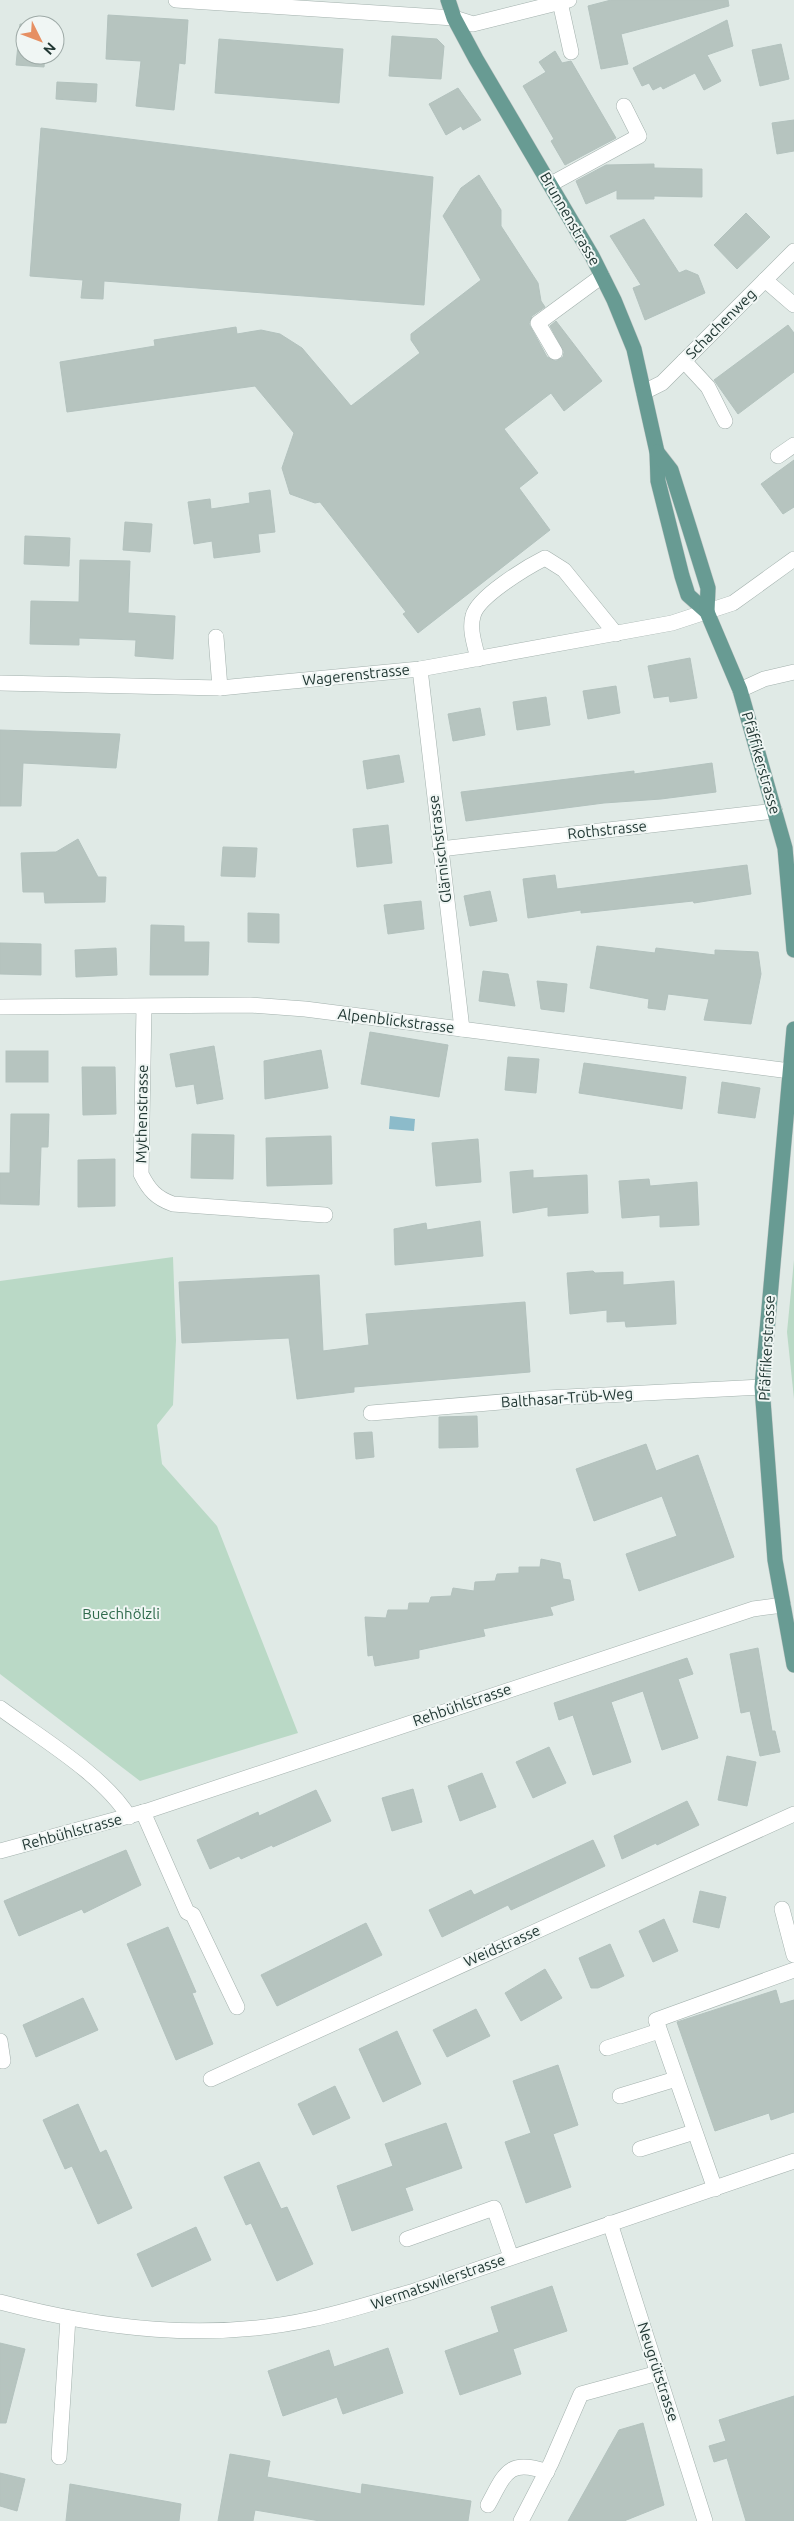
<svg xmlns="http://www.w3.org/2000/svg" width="794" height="2521" viewBox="0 0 794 2521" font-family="Ubuntu,sans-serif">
<rect width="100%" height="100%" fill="#e0eae6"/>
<g fill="#bad9c6">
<polygon points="173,1257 176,1340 173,1405 157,1425 162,1464 217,1526 298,1733 140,1781 0,1674 0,1281"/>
<polygon points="794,1260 794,1399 787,1332"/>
</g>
<polygon fill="#8cbbca" points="390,1116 415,1119 414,1131 389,1129"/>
<g fill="#b6c4bf" stroke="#b3c2be">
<polygon points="611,0 728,0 729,6 621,34 628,64 601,69 588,6"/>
<polygon points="108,15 188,20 185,64 179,63 174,110 136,106 141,61 106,59"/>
<polygon points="727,20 733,46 707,55 721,81 704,90 695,73 663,89 661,86 653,90 649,83 642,86 633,68"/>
<polygon points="20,24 33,25 25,25 25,55 45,55 44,67 16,65"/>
<polygon points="392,36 437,39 444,46 441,79 389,76"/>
<polygon points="219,39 343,49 339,103 215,93"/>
<polygon points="781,44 789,79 760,86 752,50"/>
<polygon points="555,51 562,63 571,61 616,138 565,165 551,141 554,139 523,86 546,72 539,62"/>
<polygon points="57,82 97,84 96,102 56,99"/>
<polygon points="458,88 481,120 463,130 461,126 446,135 429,104"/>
<polygon points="794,120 794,151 777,154 772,123"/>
<polygon points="41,128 433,177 424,305 104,281 103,299 81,298 83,280 30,276"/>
<polygon points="654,164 654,168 702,169 702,197 654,196 654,199 617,199 617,190 586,204 576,181 606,165"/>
<polygon points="479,175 501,210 501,226 538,283 541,301 545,307 532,316 529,324 547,357 556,361 563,357 564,352 550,326 556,321 602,381 564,411 551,393 504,429 538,473 519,488 550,530 418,633 403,614 406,612 320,502 315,503 290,494 282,468 294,433 255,386 67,412 60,362 155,346 154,340 236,327 237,334 261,330 280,334 302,348 351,406 420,353 411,340 411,334 481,280 443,216 461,188"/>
<polygon points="746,213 770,237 737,269 714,245"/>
<polygon points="644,219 679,273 686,270 698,275 705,293 645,320 633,288 641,285 610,236"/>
<polygon points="788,325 794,333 794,372 738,414 714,380"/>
<polygon points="794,460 794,507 783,514 761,484"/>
<polygon points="270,490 275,532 258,534 260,552 214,558 212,541 194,544 188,502 210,499 211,509 250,503 249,493"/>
<polygon points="125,522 152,524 150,552 123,550"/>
<polygon points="25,536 70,538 69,566 24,564"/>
<polygon points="80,560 130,561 128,613 175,616 173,659 135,656 136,640 79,638 79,645 30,644 31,601 79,602"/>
<polygon points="690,658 697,698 670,702 669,696 654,698 648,666"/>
<polygon points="616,686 620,713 588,719 583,691"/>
<polygon points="546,697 550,725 517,730 513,702"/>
<polygon points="480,708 485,735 453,741 448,714"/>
<polygon points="0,730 120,734 116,768 23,763 21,806 0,806"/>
<polygon points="399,755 404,782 367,789 363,761"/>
<polygon points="712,763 716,792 661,799 604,803 466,821 461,792 634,771 634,774"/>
<polygon points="388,825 392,863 357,867 353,829"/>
<polygon points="78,839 98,877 106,877 105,902 45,903 44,892 23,892 21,853 56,852"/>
<polygon points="223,847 257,848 255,877 221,876"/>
<polygon points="747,865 751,894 694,903 693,901 581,913 581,910 528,918 523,879 555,875 557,889"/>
<polygon points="490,891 497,921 470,926 464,896"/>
<polygon points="421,901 424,929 388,934 384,905"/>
<polygon points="248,913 279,914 279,943 248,942"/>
<polygon points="151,925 184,926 184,942 209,942 208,975 150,975"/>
<polygon points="0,943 41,944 41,975 0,974"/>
<polygon points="597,946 655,953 656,948 715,955 715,950 758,952 761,974 751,1024 704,1020 709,999 668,994 665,1010 648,1008 649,999 590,988"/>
<polygon points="116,948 117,975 76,977 75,950"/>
<polygon points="483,971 508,974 515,1006 479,1001"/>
<polygon points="537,981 567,984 564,1012 541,1009"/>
<polygon points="370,1032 448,1045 439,1097 361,1084"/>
<polygon points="214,1046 223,1099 197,1104 194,1084 176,1087 170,1054"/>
<polygon points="321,1050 328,1088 265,1099 264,1061"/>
<rect x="6" y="1051" width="42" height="31"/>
<polygon points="508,1057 539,1059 536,1093 505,1090"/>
<polygon points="584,1063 686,1077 682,1109 579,1093"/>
<polygon points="82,1067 115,1067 116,1114 83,1115"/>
<polygon points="722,1082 760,1088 755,1118 718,1113"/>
<polygon points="11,1114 49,1114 48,1147 41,1147 39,1205 0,1204 0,1173 10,1173"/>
<polygon points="192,1134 234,1135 233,1179 191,1178"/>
<polygon points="331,1136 332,1184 267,1186 266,1138"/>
<polygon points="478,1139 481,1182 436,1186 432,1143"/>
<polygon points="115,1159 115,1206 78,1207 78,1160"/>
<polygon points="533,1170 533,1178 587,1175 588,1213 548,1216 548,1207 513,1213 510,1172"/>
<polygon points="649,1179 650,1186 697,1182 699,1225 660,1227 660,1215 622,1218 619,1181"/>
<polygon points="480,1221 483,1256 395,1265 394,1229 426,1223 427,1230"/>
<polygon points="593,1271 595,1273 623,1272 623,1285 674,1281 676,1324 626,1327 625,1321 607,1322 607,1310 570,1314 567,1273"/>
<polygon points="319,1275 323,1351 369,1345 366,1314 525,1302 530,1372 354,1387 354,1392 297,1399 289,1338 182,1343 179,1282"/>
<polygon points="477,1416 478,1447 439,1448 439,1417"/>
<polygon points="372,1432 374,1457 356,1459 354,1433"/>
<polygon points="646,1444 656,1471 698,1455 734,1557 639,1591 626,1554 677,1536 662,1496 594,1521 576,1469"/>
<polygon points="541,1559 560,1563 563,1579 570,1580 574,1600 550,1607 553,1615 483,1629 485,1636 419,1650 419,1658 375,1666 373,1655 368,1656 365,1617 386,1618 388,1610 408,1610 409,1603 429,1603 431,1597 451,1596 453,1588 474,1591 475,1582 495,1581 497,1574 519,1573 519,1567 540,1567"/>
<polygon points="758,1648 772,1731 775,1731 780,1752 760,1756 750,1711 741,1713 730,1654"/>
<polygon points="687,1658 693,1674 678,1679 698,1738 662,1750 643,1691 611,1702 631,1762 593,1775 573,1715 559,1720 554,1703"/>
<polygon points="549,1747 566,1783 533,1798 516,1762"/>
<polygon points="727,1756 756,1762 747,1806 718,1800"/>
<polygon points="482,1773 496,1807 460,1821 448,1786"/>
<polygon points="413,1789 422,1822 392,1831 382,1798"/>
<polygon points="316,1790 331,1821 273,1847 272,1845 241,1859 239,1856 210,1869 197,1840 258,1812 259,1816"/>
<polygon points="687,1801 699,1825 657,1845 656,1843 622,1859 614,1836"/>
<polygon points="593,1840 605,1866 511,1910 508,1905 442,1937 429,1910 471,1890 474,1895"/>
<polygon points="126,1850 141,1885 84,1913 82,1909 19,1936 4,1901"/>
<polygon points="700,1891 726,1897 719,1928 693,1922"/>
<polygon points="664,1919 678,1951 653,1962 639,1931"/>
<polygon points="366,1923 382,1955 277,2006 261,1975"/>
<polygon points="168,1927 196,1992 192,1993 213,2044 176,2060 127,1944"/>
<polygon points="610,1944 624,1976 598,1988 591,1988 579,1958"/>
<polygon points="545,1969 562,1998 521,2021 505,1993"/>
<polygon points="776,1990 780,2004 794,2000 794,2112 771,2120 769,2113 715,2131 677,2022"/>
<polygon points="83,1998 98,2030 36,2057 23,2025"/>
<polygon points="476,2009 490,2036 447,2057 433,2030"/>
<polygon points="397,2031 421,2084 383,2102 359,2049"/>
<polygon points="558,2065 578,2125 553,2134 571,2187 526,2203 505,2142 531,2133 513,2081"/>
<polygon points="335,2086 350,2118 313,2135 298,2104"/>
<polygon points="78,2104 100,2153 106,2150 132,2208 98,2224 72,2166 65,2169 43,2120"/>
<polygon points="446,2123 462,2168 405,2188 413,2210 352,2231 337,2186 393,2166 385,2144"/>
<polygon points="259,2162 281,2209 287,2207 313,2264 277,2281 251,2223 246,2225 224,2177"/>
<polygon points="196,2227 211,2260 152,2287 137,2254"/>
<polygon points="552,2286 567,2331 513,2349 521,2374 460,2395 445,2351 499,2332 491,2307"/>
<polygon points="0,2343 25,2349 6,2423 0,2423"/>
<polygon points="388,2348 403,2393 343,2414 337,2397 283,2416 268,2371 329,2350 334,2367"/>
<polygon points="794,2396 794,2521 746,2521 727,2458 714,2462 709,2446 726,2441 719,2420"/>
<polygon points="643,2423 664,2505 624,2521 568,2521 619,2430"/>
<polygon points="230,2454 270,2461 267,2477 361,2494 362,2484 471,2501 468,2521 320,2521 255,2510 253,2521 218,2521"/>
<polygon points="0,2473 25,2479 17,2511 0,2506"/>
<polygon points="70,2484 181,2504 179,2521 66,2521"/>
</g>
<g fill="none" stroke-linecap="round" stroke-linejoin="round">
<defs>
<g id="minor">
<polyline points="176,0 454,18 473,24 569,0"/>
<polyline points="560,2 571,52"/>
<polyline points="551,184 639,136 624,106"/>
<polyline points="765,280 794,305"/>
<polyline points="555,352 538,323 602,276"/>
<polyline points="684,361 708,387 725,421"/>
<polyline points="644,392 662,383 794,251"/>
<polyline points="778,456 794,445"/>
<polyline points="216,637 220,688"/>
<path d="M478 659C475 645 469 630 473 616 477 597 527 567 545 558L564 570 616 634"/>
<polyline points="420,669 462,1029"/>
<polyline points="0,683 220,688 420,669 672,623 733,603 794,559"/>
<polyline points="740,690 764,679 794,672"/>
<polyline points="440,849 775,811"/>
<polyline points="0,1007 250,1005 305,1009 790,1071"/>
<path d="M144 1007 141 1174C149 1190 156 1198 173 1204L325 1215"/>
<polyline points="371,1413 547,1398 762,1387"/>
<path d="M0 1708C39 1737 104 1775 129 1817"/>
<polyline points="143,1812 187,1912 193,1915 237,2007"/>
<polyline points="0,1851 147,1811 753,1609 783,1605"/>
<polyline points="782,1909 794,1955"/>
<polyline points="0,2041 3,2061"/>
<polyline points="607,2048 659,2031"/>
<polyline points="211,2079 794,1814"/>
<polyline points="620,2096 676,2079"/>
<polyline points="640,2149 694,2132"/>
<polyline points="715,2189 656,2020 794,1970"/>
<polyline points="610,2223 705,2521"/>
<polyline points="407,2239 494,2208 511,2257"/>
<path d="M0 2302C102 2329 208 2342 312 2319 346 2312 378 2301 411 2292L794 2161"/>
<polyline points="59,2457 68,2318"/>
<path d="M488 2505C505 2474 508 2458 547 2472"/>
<polyline points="521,2521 551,2463 581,2394 658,2373"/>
</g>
<g id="major">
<polyline points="448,0 454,18 476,59 592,256 614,300 634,349 657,452 658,481 682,576 688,595 707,612 740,690 785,848 794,950"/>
<polyline points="657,452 671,470 689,527 708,588 707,612"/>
<polyline points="794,1029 762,1387 775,1560 794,1665"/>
</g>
</defs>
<use href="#minor" stroke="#a3b1ad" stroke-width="16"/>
<use href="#major" stroke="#c1c7c6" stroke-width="16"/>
<use href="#minor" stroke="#fff" stroke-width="15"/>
<use href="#major" stroke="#689b93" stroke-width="15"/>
</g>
<g text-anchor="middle" stroke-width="4" stroke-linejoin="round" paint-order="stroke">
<g font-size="15" fill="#223834" stroke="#f0f6f4">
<text transform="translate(570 219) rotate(60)" y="5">Brunnenstrasse</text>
<text transform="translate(721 324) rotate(-45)" y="5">Schachenweg</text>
<text transform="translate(356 675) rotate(-6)" y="5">Wagerenstrasse</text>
<text transform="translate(761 763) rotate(74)" y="5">Pfäffikerstrasse</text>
<text transform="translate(607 830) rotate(-6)" y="5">Rothstrasse</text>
<text transform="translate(440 849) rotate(-97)" y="5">Glärnischstrasse</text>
<text transform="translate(396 1021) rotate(7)" y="5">Alpenblickstrasse</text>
<text transform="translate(142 1114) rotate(-89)" y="5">Mythenstrasse</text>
<text transform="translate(767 1348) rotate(-87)" y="5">Pfäffikerstrasse</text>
<text transform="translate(567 1398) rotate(-4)" y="5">Balthasar-Trüb-Weg</text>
<text transform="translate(462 1705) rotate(-19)" y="5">Rehbühlstrasse</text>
<text transform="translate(72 1832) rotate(-15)" y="5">Rehbühlstrasse</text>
<text transform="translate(502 1946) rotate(-24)" y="5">Weidstrasse</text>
<text transform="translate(438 2282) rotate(-19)" y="5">Wermatswilerstrasse</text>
<text transform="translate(658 2372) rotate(72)" y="5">Neugrütstrasse</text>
</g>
<g font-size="15" fill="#306b4d" stroke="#f0f6f4">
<text x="121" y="1619">Buechhölzli</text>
</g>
</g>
<g transform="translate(40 40) rotate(132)"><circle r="24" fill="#f0f6f4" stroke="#9eaaa7"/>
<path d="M0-4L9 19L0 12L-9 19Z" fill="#e68f62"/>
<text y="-8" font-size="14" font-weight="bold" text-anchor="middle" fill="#223834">N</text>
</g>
</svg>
